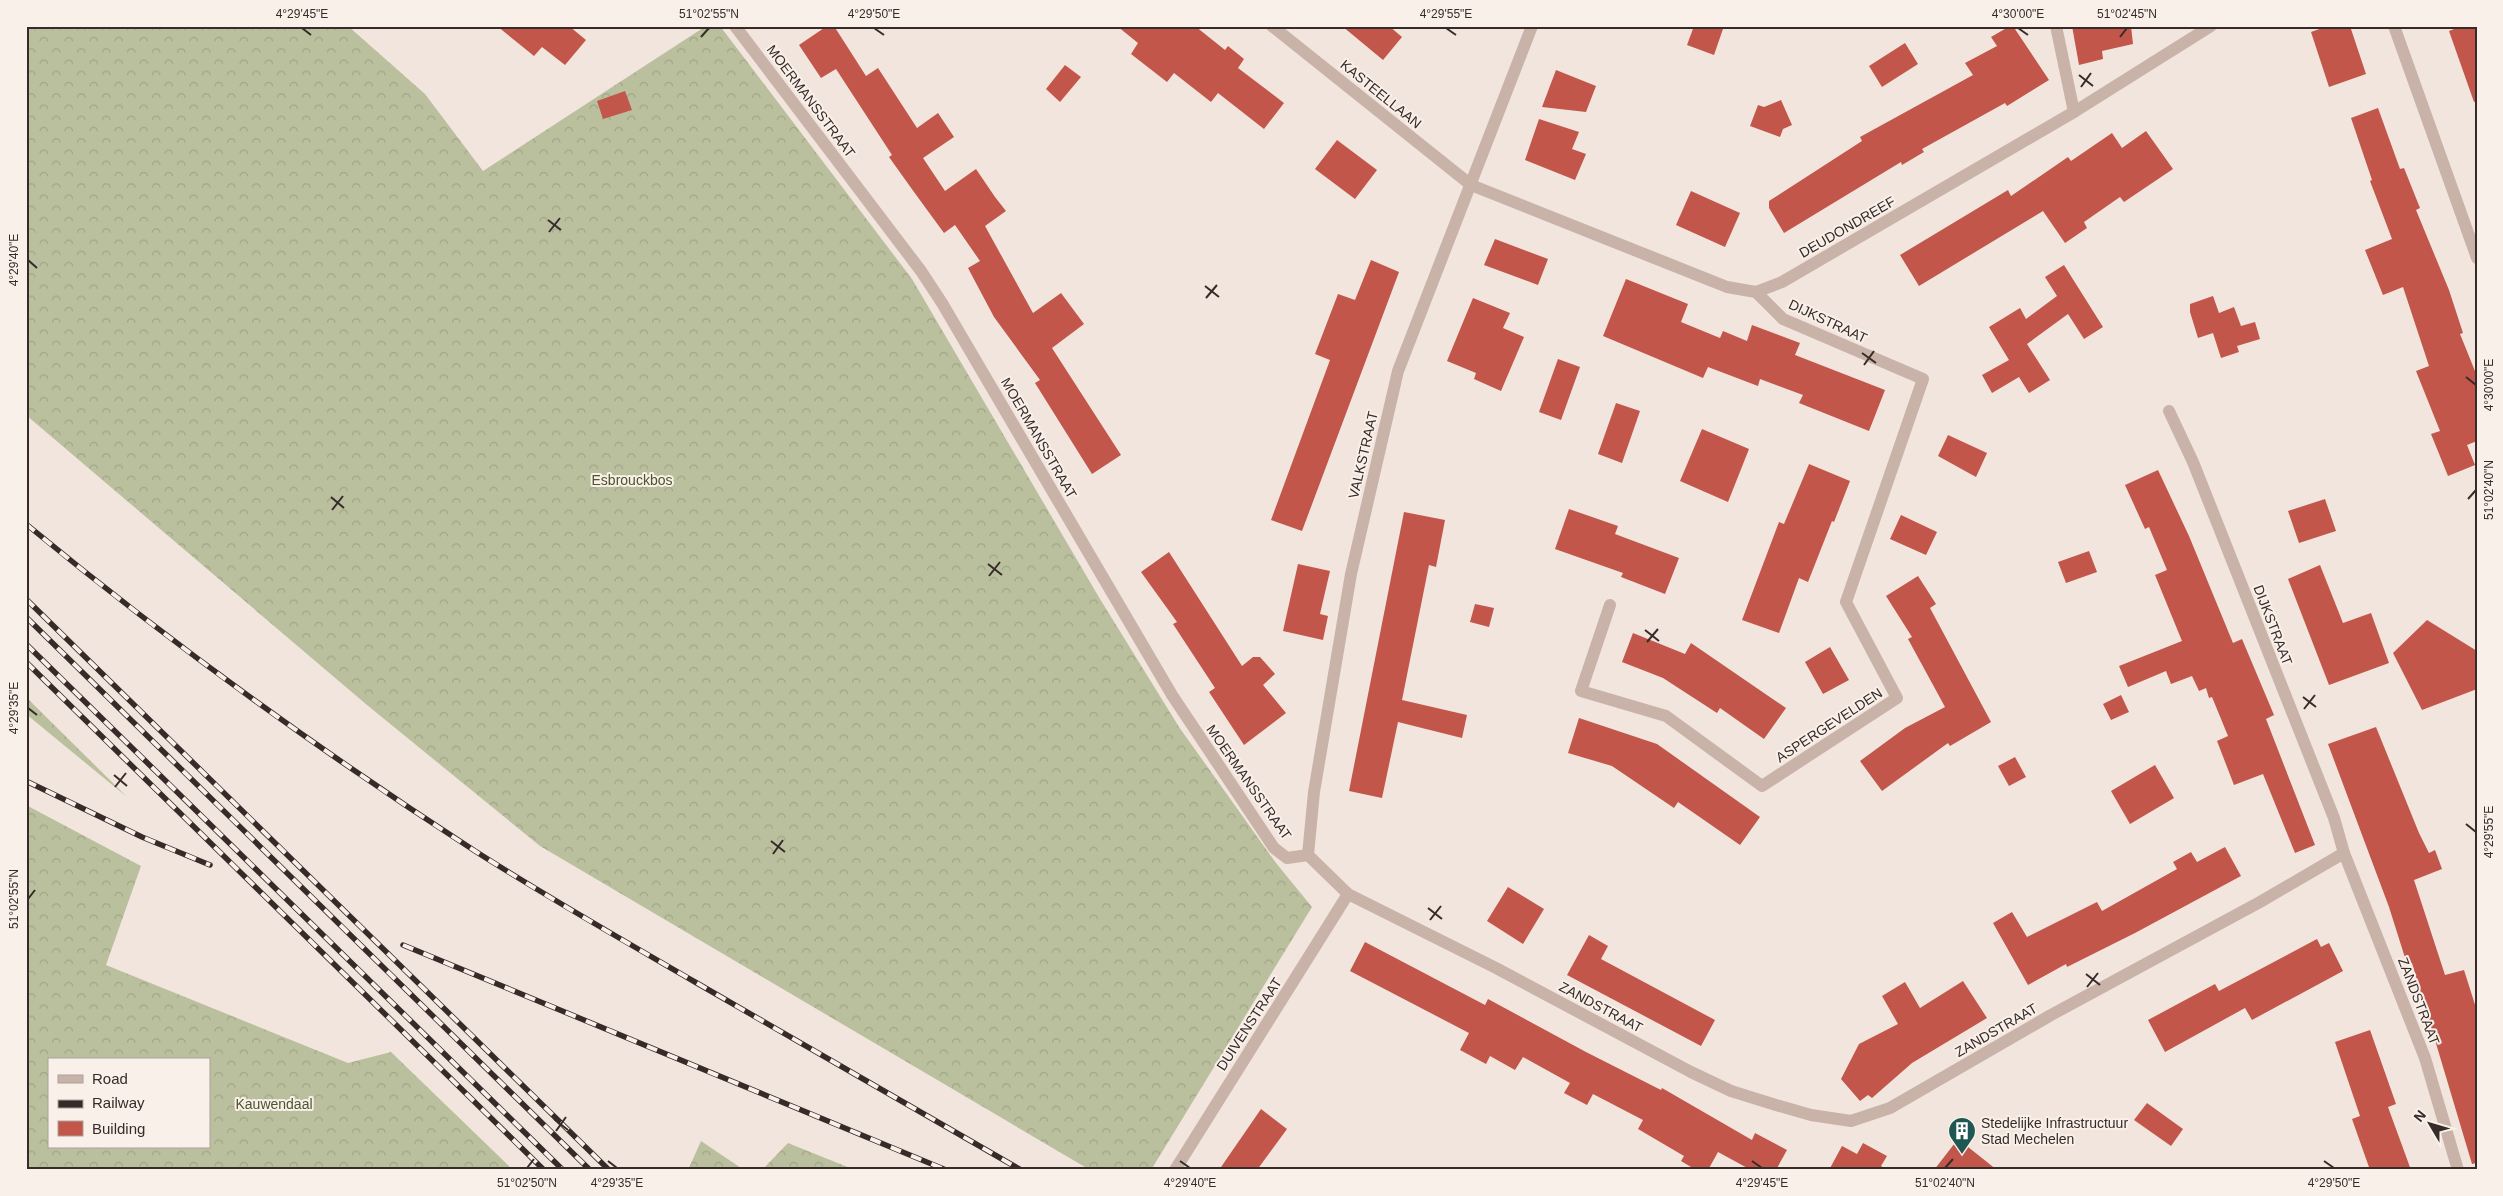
<svg xmlns="http://www.w3.org/2000/svg" width="2503" height="1196" viewBox="0 0 2503 1196" font-family="Helvetica,sans-serif">
<defs>
<pattern id="forest-crowns" width="20" height="18" patternUnits="userSpaceOnUse" patternTransform="scale(1.25)"><rect width="20" height="18" fill="#bac09d"/><path d="M2 6a3 3 0 1 1 6 0M12 15a3 3 0 1 1 6 0" fill="none" stroke="#a0a587"/></pattern>
</defs>
<rect width="100%" height="100%" fill="#f2e5dd"/>
<g fill="url(#forest-crowns)" fill-rule="evenodd">
<polygon points="26,26 348,26 425,94 483,171 706,26 720,26 912,279 1100,599 1179,727 1276,863 1312,907 1151,1170 1090,1170 540,846 367,705 26,415"/>
<polygon points="26,697 127,797 26,714"/>
<path d="M26 805 141 866 106 965 348 1063 391 1052 513 1170H26ZM49 1060H209V1147H49Z"/>
<polygon points="701,1141 744,1170 688,1170"/>
<polygon points="788,1143 855,1170 762,1170"/>
</g>
<g fill="#c2564a">
<polygon points="497,26 569,26 586,40 565,65 542,47 534,56"/>
<polygon points="827,26 834,26 866,76 878,68 917,128 938,113 954,137 923,158 945,191 976,169 995,197 1006,211 985,226 1033,313 1061,293 1084,324 1052,348 1121,455 1092,474 1035,383 1040,380 994,317 968,268 980,261 955,225 944,233 914,192 889,157 892,155 836,69 821,78 799,45"/>
<polygon points="1117,26 1195,26 1225,50 1228,46 1244,59 1238,68 1284,103 1264,129 1218,93 1211,102 1174,73 1167,82 1131,54 1138,43"/>
<polygon points="1342,26 1389,26 1402,37 1383,60"/>
<polygon points="1694,26 1724,26 1714,55 1687,45"/>
<polygon points="2010,26 2013,26 2049,80 2007,106 2005,103 1922,149 1924,152 1902,165 1901,162 1784,233 1769,208 1769,201 1862,141 1860,137 1973,75 1965,63 1997,46 1991,37"/>
<polygon points="2072,26 2131,26 2133,44 2102,51 2103,59 2079,65"/>
<polygon points="2328,26 2350,26 2366,74 2329,87 2311,32"/>
<polygon points="2462,26 2477,26 2477,101 2474,102 2449,31"/>
<polygon points="1905,43 1918,64 1882,87 1869,66"/>
<polygon points="1065,65 1081,77 1060,102 1046,89"/>
<polygon points="1556,70 1596,86 1586,112 1542,107"/>
<polygon points="625,91 632,110 603,119 597,101"/>
<polygon points="1781,100 1792,125 1783,129 1780,137 1750,126 1758,105 1764,107"/>
<polygon points="2378,108 2400,169 2404,168 2420,208 2416,210 2449,290 2463,333 2460,334 2477,376 2477,441 2467,445 2475,465 2448,476 2431,434 2440,431 2416,371 2429,366 2403,287 2383,295 2365,250 2392,239 2370,181 2372,180 2351,118"/>
<polygon points="1539,119 1579,132 1572,149 1586,154 1575,180 1525,160"/>
<polygon points="2146,131 2173,169 2124,202 2120,197 2084,222 2087,228 2065,243 2043,211 1919,286 1900,255 2008,190 2011,196 2068,157 2071,161 2112,133 2122,148"/>
<polygon points="1337,140 1377,170 1355,199 1315,169"/>
<polygon points="1691,191 1740,213 1725,247 1676,225"/>
<polygon points="1495,239 1548,259 1538,285 1484,265"/>
<polygon points="1371,260 1399,272 1302,531 1271,520 1330,360 1315,354 1338,294 1355,300"/>
<polygon points="2064,265 2103,327 2084,339 2068,314 2027,344 2050,380 2029,393 2019,377 1992,393 1982,375 2009,360 1989,327 2020,308 2026,319 2057,296 2045,277"/>
<polygon points="1626,279 1688,304 1681,322 1720,338 1723,331 1747,341 1752,325 1800,343 1795,355 1885,390 1869,431 1799,403 1803,395 1760,379 1758,386 1708,367 1703,378 1603,336"/>
<polygon points="2213,296 2219,313 2234,307 2241,326 2255,322 2260,339 2237,346 2239,352 2221,358 2213,333 2198,338 2190,312 2190,304"/>
<polygon points="1473,298 1510,313 1503,328 1524,337 1501,391 1474,379 1476,373 1447,361"/>
<polygon points="1558,359 1580,367 1561,420 1539,412"/>
<polygon points="1616,403 1640,411 1622,463 1598,454"/>
<polygon points="1702,429 1749,449 1728,502 1680,481"/>
<polygon points="1948,435 1987,453 1976,477 1938,456"/>
<polygon points="1809,464 1850,481 1834,522 1832,521 1808,582 1799,578 1779,633 1742,620 1779,522 1784,524"/>
<polygon points="2158,470 2189,536 2233,643 2242,639 2274,715 2266,719 2315,845 2295,853 2263,774 2234,785 2217,741 2228,736 2212,697 2209,698 2206,688 2199,691 2192,676 2171,684 2166,671 2128,687 2119,666 2182,641 2155,575 2167,570 2149,527 2145,529 2125,485"/>
<polygon points="2325,499 2336,531 2299,543 2288,511"/>
<polygon points="1569,509 1618,526 1615,534 1679,558 1665,594 1621,577 1623,573 1555,549"/>
<polygon points="1404,512 1445,520 1436,567 1429,565 1402,700 1467,715 1462,738 1398,722 1382,798 1349,791"/>
<polygon points="1901,515 1937,532 1926,555 1890,539"/>
<polygon points="2089,551 2097,572 2066,583 2058,562"/>
<polygon points="1169,552 1242,666 1253,657 1260,657 1275,674 1263,685 1286,713 1244,745 1209,692 1215,688 1173,624 1177,622 1141,572"/>
<polygon points="1298,564 1330,571 1320,614 1328,616 1323,640 1283,631"/>
<polygon points="2320,565 2343,623 2371,613 2389,663 2329,685 2288,579"/>
<polygon points="1918,576 1936,604 1930,608 1991,722 1950,746 1948,743 1882,791 1860,761 1905,728 1945,707 1908,639 1912,637 1886,596"/>
<polygon points="1475,604 1494,608 1489,627 1470,622"/>
<polygon points="2427,620 2477,651 2477,689 2422,710 2393,653"/>
<polygon points="1633,633 1685,654 1691,643 1786,708 1764,739 1720,708 1717,713 1663,678 1622,662"/>
<polygon points="1830,647 1849,680 1823,694 1805,662"/>
<polygon points="2121,695 2129,712 2111,720 2103,704"/>
<polygon points="1579,718 1657,744 1760,817 1740,845 1678,802 1674,808 1612,766 1568,753"/>
<polygon points="2376,727 2419,833 2429,853 2435,850 2442,869 2414,880 2445,975 2464,970 2477,1011 2477,1163 2472,1164 2412,963 2407,964 2389,907 2328,744"/>
<polygon points="2015,757 2026,777 2009,786 1998,766"/>
<polygon points="2155,765 2174,798 2130,824 2111,791"/>
<polygon points="2225,847 2241,876 2135,933 2067,967 2066,964 2028,985 1993,923 2012,912 2027,937 2097,902 2102,911 2177,869 2173,862 2191,852 2197,862"/>
<polygon points="1508,887 1544,909 1523,944 1487,921"/>
<polygon points="1589,935 1608,946 1601,959 1715,1020 1701,1046 1567,975"/>
<polygon points="2317,939 2321,947 2329,943 2343,971 2252,1020 2245,1008 2165,1052 2148,1020 2215,984 2219,991"/>
<polygon points="1365,942 1485,1005 1488,999 1586,1052 1661,1090 1662,1088 1752,1140 1755,1133 1787,1150 1776,1170 1751,1170 1718,1152 1708,1170 1696,1170 1681,1161 1684,1156 1638,1129 1643,1120 1593,1094 1587,1105 1564,1093 1570,1083 1523,1057 1515,1070 1490,1056 1486,1064 1460,1050 1469,1033 1350,971"/>
<polygon points="1963,981 1987,1018 1912,1063 1872,1098 1868,1095 1860,1101 1841,1079 1859,1044 1898,1024 1882,996 1905,982 1920,1008"/>
<polygon points="2370,1030 2396,1104 2388,1107 2411,1170 2370,1170 2352,1119 2360,1116 2335,1042"/>
<polygon points="2147,1103 2183,1129 2171,1146 2134,1120"/>
<polygon points="1261,1109 1287,1129 1257,1170 1219,1170"/>
<polygon points="1958,1139 1997,1170 1934,1170"/>
<polygon points="1863,1143 1887,1156 1881,1166 1887,1170 1829,1170 1842,1146 1857,1154"/>
</g>
<g fill="none" stroke-linecap="round" stroke-linejoin="round">
<g stroke="#c9b3a9" stroke-width="12">
<polyline points="735,26 921,271 942,303 1172,695 1274,848 1287,858 1308,855"/>
<polyline points="1272,26 1471,185 1727,287 1756,292 1782,282 2074,112 2211,26"/>
<polyline points="1532,26 1398,371 1351,574 1314,792 1308,855 1348,894 1496,968 1691,1072 1731,1091 1776,1105 1811,1115 1851,1121 1890,1108 2051,1015 2260,902 2344,853"/>
<polyline points="2056,26 2074,112"/>
<polyline points="2394,26 2477,258"/>
<polyline points="2169,411 2193,462 2334,818 2344,853 2425,1058 2458,1170"/>
<polyline points="1610,605 1581,691 1666,716 1762,786 1897,698 1846,602 1923,379 1783,319 1756,292"/>
<polyline points="1175,1170 1348,894"/>
</g>
<defs>
<g id="rail">
<path d="M26 524C169 642 319 750 475 851 547 897 621 939 695 982 804 1045 912 1107 1021 1170"/>
<polyline points="26,599 609,1170"/>
<polyline points="26,617 590,1170"/>
<polyline points="26,644 563,1170"/>
<polyline points="26,662 544,1170"/>
<polyline points="26,781 142,837 210,865"/>
<polyline points="403,945 946,1170"/>
</g>
</defs>
<use href="#rail" stroke="#372b29" stroke-width="5.5"/>
<use href="#rail" stroke="#f9f0e9" stroke-width="4" stroke-dasharray="11" stroke-linecap="butt"/>
</g>
<path fill="none" stroke="#372b29" stroke-width="2" d="M302 28 311 35M874 28 884 35M1446 28 1456 35M2018 28 2028 35M701 37 709 28M2120 37 2127 28M2079 75 2093 86M2081 87 2091 73M548 220 561 230M549 232 560 218M28 260 37 268M1205 286 1219 297M1206 298 1217 285M1862 353 1876 363M1864 365 1874 351M2466 377 2476 385M331 497 344 508M2468 499 2476 490M332 510 343 496M988 564 1002 575M989 576 1000 562M1645 630 1659 641M1647 642 1658 629M2303 697 2316 707M28 708 37 715M2304 709 2315 695M114 775 127 786M115 787 126 773M2466 824 2476 832M771 841 785 852M773 854 783 840M28 899 35 890M1428 908 1442 919M1430 920 1441 906M2086 974 2100 985M2087 987 2098 973M554 1119 568 1130M556 1131 566 1117M608 1161 617 1168M1180 1161 1190 1168M1752 1161 1762 1168M2324 1161 2334 1168M527 1168 534 1159M1945 1168 1953 1159"/>
<defs>
<symbol id="building-pin" viewBox="-11 -11 22 30"><path d="M0 17L-7.5 6A9.5 9.5 0 1 1 7.5 6Z" fill="#1f5753" stroke="#f9f0e9"/><path d="M-4-6H4V6H1V3H-1V6H-4ZM-2.5-4.3h1.7v1.8h-1.7ZM.8-4.3h1.7v1.8H.8ZM-2.5-1h1.7V.8h-1.7ZM.8-1h1.7V.8H.8Z" fill="#fff"/></symbol>
</defs>
<g fill-rule="evenodd">
<use href="#building-pin" x="1946" y="1115" width="32" height="43"/>
</g>
<g text-anchor="middle" stroke-width="4" stroke-linejoin="round" paint-order="stroke">
<g font-size="14" fill="#372b29" stroke="#f9f0e9">
<text transform="translate(1381 94) rotate(39)" y="5">KASTEELLAAN</text>
<text transform="translate(811 101) rotate(53)" y="5">MOERMANSSTRAAT</text>
<text transform="translate(1847 227) rotate(-30)" y="5">DEUDONDREEF</text>
<text transform="translate(1828 321) rotate(25)" y="5">DIJKSTRAAT</text>
<text transform="translate(1039 438) rotate(60)" y="5">MOERMANSSTRAAT</text>
<text transform="translate(1363 455) rotate(-77)" y="5">VALKSTRAAT</text>
<text transform="translate(2273 625) rotate(69)" y="5">DIJKSTRAAT</text>
<text transform="translate(1829 725) rotate(-33)" y="5">ASPERGEVELDEN</text>
<text transform="translate(1249 782) rotate(55)" y="5">MOERMANSSTRAAT</text>
<text transform="translate(2419 1001) rotate(69)" y="5">ZANDSTRAAT</text>
<text transform="translate(1601 1007) rotate(28)" y="5">ZANDSTRAAT</text>
<text transform="translate(1249 1024) rotate(-57)" y="5">DUIVENSTRAAT</text>
<text transform="translate(1996 1030) rotate(-30)" y="5">ZANDSTRAAT</text>
</g>
<g font-size="14" fill="#4c542d" stroke="#f9f0e9">
<text x="632" y="485">Esbrouckbos</text>
<text x="274" y="1109">Kauwendaal</text>
</g>
<g font-size="14" fill="#372b29" stroke="#f9f0e9" text-anchor="start">
<text x="1981" y="1128">Stedelijke Infrastructuur<tspan x="1981" dy="16">Stad Mechelen</tspan></text>
</g>
</g>
<rect width="2503" height="1196" fill="none" stroke="#f9f0e9" stroke-width="55"/>
<rect x="48" y="1058" width="162" height="90" fill="#f9f0e9" stroke="#aba19c"/>
<rect x="58" y="1075" width="25" height="8" fill="#c9b3a9" stroke="#aba19c"/>
<text x="92" y="1084" font-size="15" fill="#372b29">Road</text>
<rect x="58" y="1100" width="25" height="8" fill="#372b29" stroke="#aba19c"/>
<text x="92" y="1108" font-size="15" fill="#372b29">Railway</text>
<rect x="58" y="1121" width="25" height="15" fill="#c2564a" stroke="#aba19c"/>
<text x="92" y="1134" font-size="15" fill="#372b29">Building</text>
<g transform="translate(2430 1124) rotate(308)" stroke="#f9f0e9" stroke-width="4" paint-order="stroke">
<path d="M0-4L9 19L0 12L-9 19Z" fill="#372b29"/>
<text y="-8" font-size="14" font-weight="bold" text-anchor="middle" fill="#372b29">N</text>
</g>
<rect x="28" y="28" width="2448" height="1140" fill="none" stroke="#372b29" stroke-width="2"/>
<g font-size="12" text-anchor="middle" fill="#372b29">
<text x="302" y="18">4°29'45"E</text>
<text x="709" y="18">51°02'55"N</text>
<text x="874" y="18">4°29'50"E</text>
<text x="1446" y="18">4°29'55"E</text>
<text x="2018" y="18">4°30'00"E</text>
<text x="2127" y="18">51°02'45"N</text>
<text transform="translate(14 260) rotate(-90)" y="4">4°29'40"E</text>
<text transform="translate(2489 385) rotate(-90)" y="4">4°30'00"E</text>
<text transform="translate(2489 490) rotate(-90)" y="4">51°02'40"N</text>
<text transform="translate(14 708) rotate(-90)" y="4">4°29'35"E</text>
<text transform="translate(2489 832) rotate(-90)" y="4">4°29'55"E</text>
<text transform="translate(14 899) rotate(-90)" y="4">51°02'55"N</text>
<text x="527" y="1187">51°02'50"N</text>
<text x="617" y="1187">4°29'35"E</text>
<text x="1190" y="1187">4°29'40"E</text>
<text x="1762" y="1187">4°29'45"E</text>
<text x="1945" y="1187">51°02'40"N</text>
<text x="2334" y="1187">4°29'50"E</text>
</g>
</svg>
